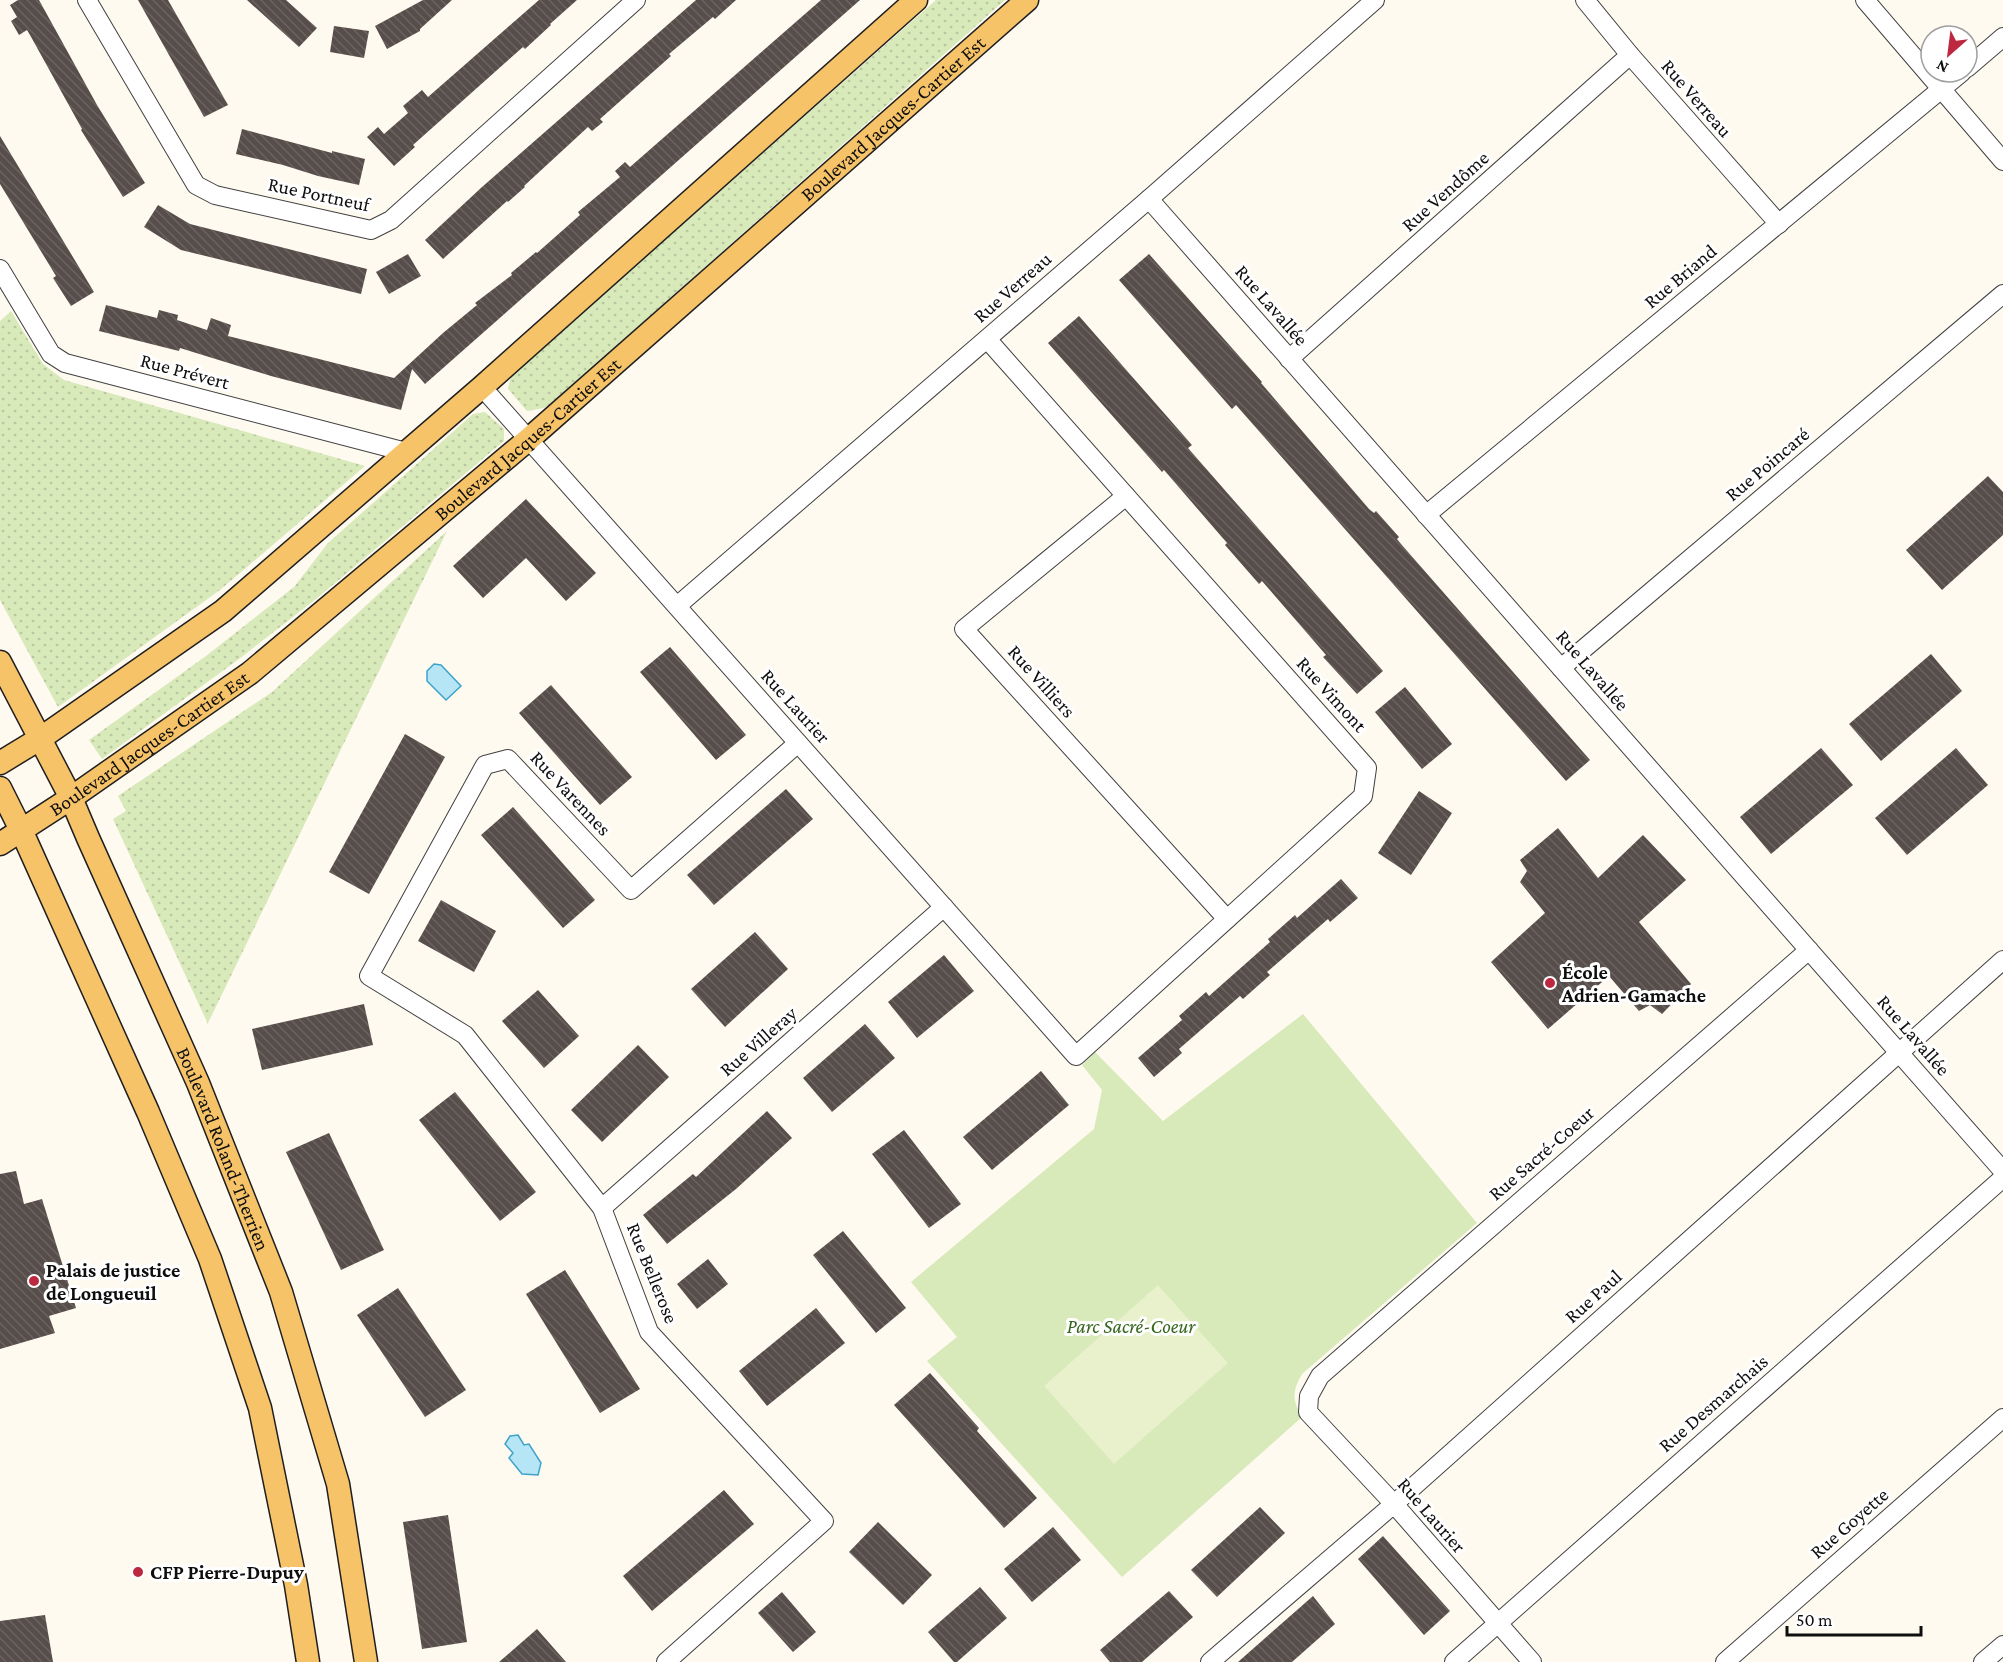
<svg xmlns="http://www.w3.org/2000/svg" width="2003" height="1662" viewBox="0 0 2003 1662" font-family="'Crimson Pro',serif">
<defs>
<pattern id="grass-dots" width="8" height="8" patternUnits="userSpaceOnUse" patternTransform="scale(1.5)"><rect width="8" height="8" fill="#d8e9ba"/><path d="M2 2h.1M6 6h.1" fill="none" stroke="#b8c79f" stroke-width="1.8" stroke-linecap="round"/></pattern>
<pattern id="building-back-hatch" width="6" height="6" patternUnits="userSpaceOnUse" patternTransform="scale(1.5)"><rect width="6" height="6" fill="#574e4b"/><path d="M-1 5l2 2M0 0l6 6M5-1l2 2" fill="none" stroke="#6a6361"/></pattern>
</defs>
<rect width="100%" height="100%" fill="#fffaf0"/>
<g fill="url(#grass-dots)">
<polygon points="936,0 1005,0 552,403 544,408 527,411 508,389 511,376"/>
<polygon points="11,311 43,364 64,380 365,466 220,590 58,707 0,600 0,321"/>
<polygon points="485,412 504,429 504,441 316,599 239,659 102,759 89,740 206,656 294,587 328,543 473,414"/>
<polygon points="447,531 208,1023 208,1024 113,819 126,811 118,796 272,692"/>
</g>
<path fill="#d8e9ba" d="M1303 1014 1477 1223 1302 1374C1292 1392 1292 1399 1302 1417L1122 1577 927 1361 957 1337 911 1282 1094 1129 1102 1090 1082 1065 1095 1052 1163 1121Z"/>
<polygon fill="#e8f0cc" points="1158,1285 1228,1363 1114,1464 1044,1386"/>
<g fill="#b6e5f5" stroke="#3ea3cb" stroke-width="1.5">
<polygon points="434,664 441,665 461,686 446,700 427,681 427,671"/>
<polygon points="518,1435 524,1445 529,1444 541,1463 538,1475 522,1474 509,1458 513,1453 505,1444 510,1436"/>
</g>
<g fill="url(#building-back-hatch)">
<polygon points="18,0 39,0 97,105 145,183 123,197 81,130 82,129 30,35 27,30 19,35 11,21 17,17 10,5"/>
<polygon points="138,0 168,0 228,105 204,117"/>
<polygon points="247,0 286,0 317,28 299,47"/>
<polygon points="423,0 452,0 420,29 420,31 387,49 375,26"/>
<polygon points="539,0 577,0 550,24 551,25 525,49 523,47 413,145 415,147 394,166 367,137 378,127 384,134 408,113 403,106 422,90 428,97"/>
<polygon points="696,0 736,0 715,19 713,17 669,54 671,56 600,119 603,122 592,131 588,127 524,186 525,187 508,202 507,201 443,259 425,240 482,187"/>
<polygon points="821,0 860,0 425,384 412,369 401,410 271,376 180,348 179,351 99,331 106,305 157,318 159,310 178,315 177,320 207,330 211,318 231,325 228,336 394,378 443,333 477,305 475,303 512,275 511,273 536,252 537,253 580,215 578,212 620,177 615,171 625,162 630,167"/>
<polygon points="334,26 369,31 364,58 330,52"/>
<polygon points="242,129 332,153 332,151 365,159 359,185 318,176 283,165 236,154"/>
<polygon points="0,136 94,292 71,306 53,278 56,276 0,184"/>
<polygon points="158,205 190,224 367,269 361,294 181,250 144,227"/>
<polygon points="408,254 421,276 389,294 376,272"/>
<polygon points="1149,254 1262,382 1261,383 1369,509 1374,513 1376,511 1399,537 1397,539 1401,544 1590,760 1566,781 1236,405 1232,409 1119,280"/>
<polygon points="1079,316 1192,445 1188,448 1383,671 1357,694 1323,657 1326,655 1262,581 1259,584 1225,545 1227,543 1164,470 1162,472 1048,343"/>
<polygon points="1988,476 2003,492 2003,535 1942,590 1906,550"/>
<polygon points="526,499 596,573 566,601 526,558 483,598 453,566"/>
<polygon points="670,647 746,735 716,760 640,672"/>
<polygon points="1931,654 1962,691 1881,761 1849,724"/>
<polygon points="551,685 632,777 600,805 519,713"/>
<polygon points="1405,687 1452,744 1422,769 1375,712"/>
<polygon points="405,734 445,757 369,894 329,872"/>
<polygon points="1821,748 1853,785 1771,854 1740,817"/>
<polygon points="1956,748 1988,785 1907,855 1875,818"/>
<polygon points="786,789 813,819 714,905 687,875"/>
<polygon points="1419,791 1452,813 1411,875 1378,853"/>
<polygon points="513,807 595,900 563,928 481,835"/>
<polygon points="1558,828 1598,878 1643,835 1686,880 1639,922 1691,984 1662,1014 1650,1005 1639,1011 1609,976 1548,1029 1491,962 1545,913 1520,882 1527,871 1520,860"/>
<polygon points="1341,879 1358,898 1330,922 1328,919 1267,972 1270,975 1243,999 1240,996 1179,1049 1182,1053 1154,1077 1138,1058 1182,1020 1179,1016 1206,992 1209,996 1270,942 1268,939 1295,915 1297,918"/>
<polygon points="441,900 496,931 474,972 418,941"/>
<polygon points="755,932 788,969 725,1027 691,989"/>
<polygon points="944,955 974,991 917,1038 888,1002"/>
<polygon points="538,990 579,1036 544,1068 502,1021"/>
<polygon points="364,1004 373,1045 262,1070 252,1029"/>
<polygon points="865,1024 895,1058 832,1112 803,1078"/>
<polygon points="638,1045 669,1077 602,1142 571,1110"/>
<polygon points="1041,1071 1069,1105 992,1170 963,1137"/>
<polygon points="455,1092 536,1192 500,1221 419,1120"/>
<polygon points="767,1111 792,1138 736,1189 667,1244 643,1215 693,1174 696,1177"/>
<polygon points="904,1130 961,1204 929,1228 872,1154"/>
<polygon points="329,1133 384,1250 341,1270 286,1152"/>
<polygon points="16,1171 24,1204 42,1199 76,1308 49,1316 55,1333 0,1349 0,1174"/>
<polygon points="843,1231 906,1308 876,1333 813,1255"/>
<polygon points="708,1259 728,1284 697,1309 677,1284"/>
<polygon points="565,1270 640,1389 600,1413 526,1294"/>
<polygon points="398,1288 466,1390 425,1417 357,1315"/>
<polygon points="816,1308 845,1343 767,1406 739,1371"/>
<polygon points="930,1373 979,1428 977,1431 1037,1498 1004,1528 894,1405"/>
<polygon points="724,1490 754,1524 652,1611 623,1576"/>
<polygon points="1260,1507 1285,1533 1217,1597 1191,1570"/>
<polygon points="448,1515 467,1642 422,1649 403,1522"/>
<polygon points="878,1522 932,1575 903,1605 849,1552"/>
<polygon points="1053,1527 1081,1560 1032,1602 1004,1569"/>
<polygon points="1383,1536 1450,1611 1424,1635 1358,1559"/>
<polygon points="980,1587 1007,1618 957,1662 954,1662 928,1632"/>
<polygon points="1169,1591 1193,1617 1142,1662 1110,1662 1100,1650"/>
<polygon points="782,1592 816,1632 793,1652 758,1613"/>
<polygon points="1313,1596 1335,1624 1292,1662 1238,1662"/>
<polygon points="45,1615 53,1662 0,1662 0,1621"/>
<polygon points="537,1629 566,1662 499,1662"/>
</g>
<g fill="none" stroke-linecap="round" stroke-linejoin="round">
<defs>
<g id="minor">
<polyline points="87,0 196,185 215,195 371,230 391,220 636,0"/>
<polyline points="1585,0 1630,55 1779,224"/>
<polyline points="1865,0 2003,161"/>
<polyline points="1967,68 2003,37"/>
<polyline points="1149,199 2003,1171"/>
<polyline points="0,269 51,354 65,363 406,452"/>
<polyline points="1289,359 1630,55"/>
<polyline points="482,387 1076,1056 1363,796 1367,768 987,339"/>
<polyline points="1126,496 964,629 1227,919"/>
<polyline points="1426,515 1962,72"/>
<polyline points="677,606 1149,199 1375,0"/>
<polyline points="1561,668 2003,294"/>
<polyline points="602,1208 944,907"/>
<polyline points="666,1662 824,1521 649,1332 602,1208 465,1035 369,976 485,765 508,759 631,890 798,743"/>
<polyline points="1210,1662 1394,1504 2003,960"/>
<polyline points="1454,1662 2003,1178"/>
<polyline points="1532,1662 1394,1504 1308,1412 1309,1396 1320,1376 1809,950"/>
<polyline points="1725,1662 2003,1418"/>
<polyline points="1983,1662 2003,1645"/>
</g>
<g id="major">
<path id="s1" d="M0 662 71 798 88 838 198 1083 281 1292 338 1484 366 1662"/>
<polyline points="0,763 41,738 223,611 482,387 916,0"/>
<polyline points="0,788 22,832 148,1112 210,1259 260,1408 296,1585 308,1662"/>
<path id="s2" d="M0 844 71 798 250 673 529 439 1027 0"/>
</g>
</defs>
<use href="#minor" stroke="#414141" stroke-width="20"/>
<use href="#major" stroke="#1f1f1f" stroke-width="25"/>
<use href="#minor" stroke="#fff" stroke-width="18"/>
<use href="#major" stroke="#f6c369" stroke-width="22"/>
</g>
<g fill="#bd2841" stroke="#fff" stroke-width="2">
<circle cx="1550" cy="983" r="6"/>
<circle cx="34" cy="1281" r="6"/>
<circle cx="138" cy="1572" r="6"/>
</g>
<g text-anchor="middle" stroke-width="6" stroke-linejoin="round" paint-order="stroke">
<g font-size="20" fill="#0e0e0e" stroke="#fff">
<text transform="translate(1697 98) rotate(49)" y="7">Rue Verreau</text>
<text dy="7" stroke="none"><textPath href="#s2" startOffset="1152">Boulevard Jacques-Cartier Est</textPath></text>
<text transform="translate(1445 191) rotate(-42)" y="7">Rue Vendôme</text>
<text transform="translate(319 194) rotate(12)" y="7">Rue Portneuf</text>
<text transform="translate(1680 276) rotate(-40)" y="7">Rue Briand</text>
<text transform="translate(1012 287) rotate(-41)" y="7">Rue Verreau</text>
<text transform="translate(1272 305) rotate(49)" y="7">Rue Lavallée</text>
<text transform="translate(185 371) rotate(15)" y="7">Rue Prévert</text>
<text dy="7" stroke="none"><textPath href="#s2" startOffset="666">Boulevard Jacques-Cartier Est</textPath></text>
<text transform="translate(1767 464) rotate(-40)" y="7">Rue Poincaré</text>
<text transform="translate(1593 670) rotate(49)" y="7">Rue Lavallée</text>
<text transform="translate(1042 681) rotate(48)" y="7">Rue Villiers</text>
<text transform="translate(1332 694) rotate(48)" y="7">Rue Vimont</text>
<text transform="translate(796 706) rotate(48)" y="7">Rue Laurier</text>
<text dy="7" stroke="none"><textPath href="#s2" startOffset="180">Boulevard Jacques-Cartier Est</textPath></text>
<text transform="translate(571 793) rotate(47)" y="7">Rue Varennes</text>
<text transform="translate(1914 1035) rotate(49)" y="7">Rue Lavallée</text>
<text transform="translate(758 1041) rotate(-41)" y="7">Rue Villeray</text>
<text dy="7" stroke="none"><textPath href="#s1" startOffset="536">Boulevard Roland-Therrien</textPath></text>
<text transform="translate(1541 1153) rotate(-41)" y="7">Rue Sacré-Coeur</text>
<text transform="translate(653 1273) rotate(68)" y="7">Rue Bellerose</text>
<text transform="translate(1593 1296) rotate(-42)" y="7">Rue Paul</text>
<text transform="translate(1713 1403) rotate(-41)" y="7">Rue Desmarchais</text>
<text transform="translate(1432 1515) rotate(49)" y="7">Rue Laurier</text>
<text transform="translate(1849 1523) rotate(-41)" y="7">Rue Goyette</text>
</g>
<g font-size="20" font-weight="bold" fill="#0e0e0e" stroke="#fff" text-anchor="start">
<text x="1562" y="979">École<tspan x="1562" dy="23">Adrien-Gamache</tspan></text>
<text x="46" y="1277">Palais de justice<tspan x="46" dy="23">de Longueuil</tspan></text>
<text x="150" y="1579">CFP Pierre-Dupuy</text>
</g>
<g font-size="20" font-style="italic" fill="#36661f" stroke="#fff">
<text x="1131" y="1333">Parc Sacré-Coeur</text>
</g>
</g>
<g transform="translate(1949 54) rotate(208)"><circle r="28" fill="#ffffff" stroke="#9f9f9f" stroke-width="1.5"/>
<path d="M0-4.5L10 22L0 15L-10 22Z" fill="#bd2841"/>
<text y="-9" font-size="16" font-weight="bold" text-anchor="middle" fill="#0e0e0e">N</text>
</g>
<path d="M1787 1626v9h134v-9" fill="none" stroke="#0e0e0e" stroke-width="3"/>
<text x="1796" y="1626" font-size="18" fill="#0e0e0e" stroke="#ffffff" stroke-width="4.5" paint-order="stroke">50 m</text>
</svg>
